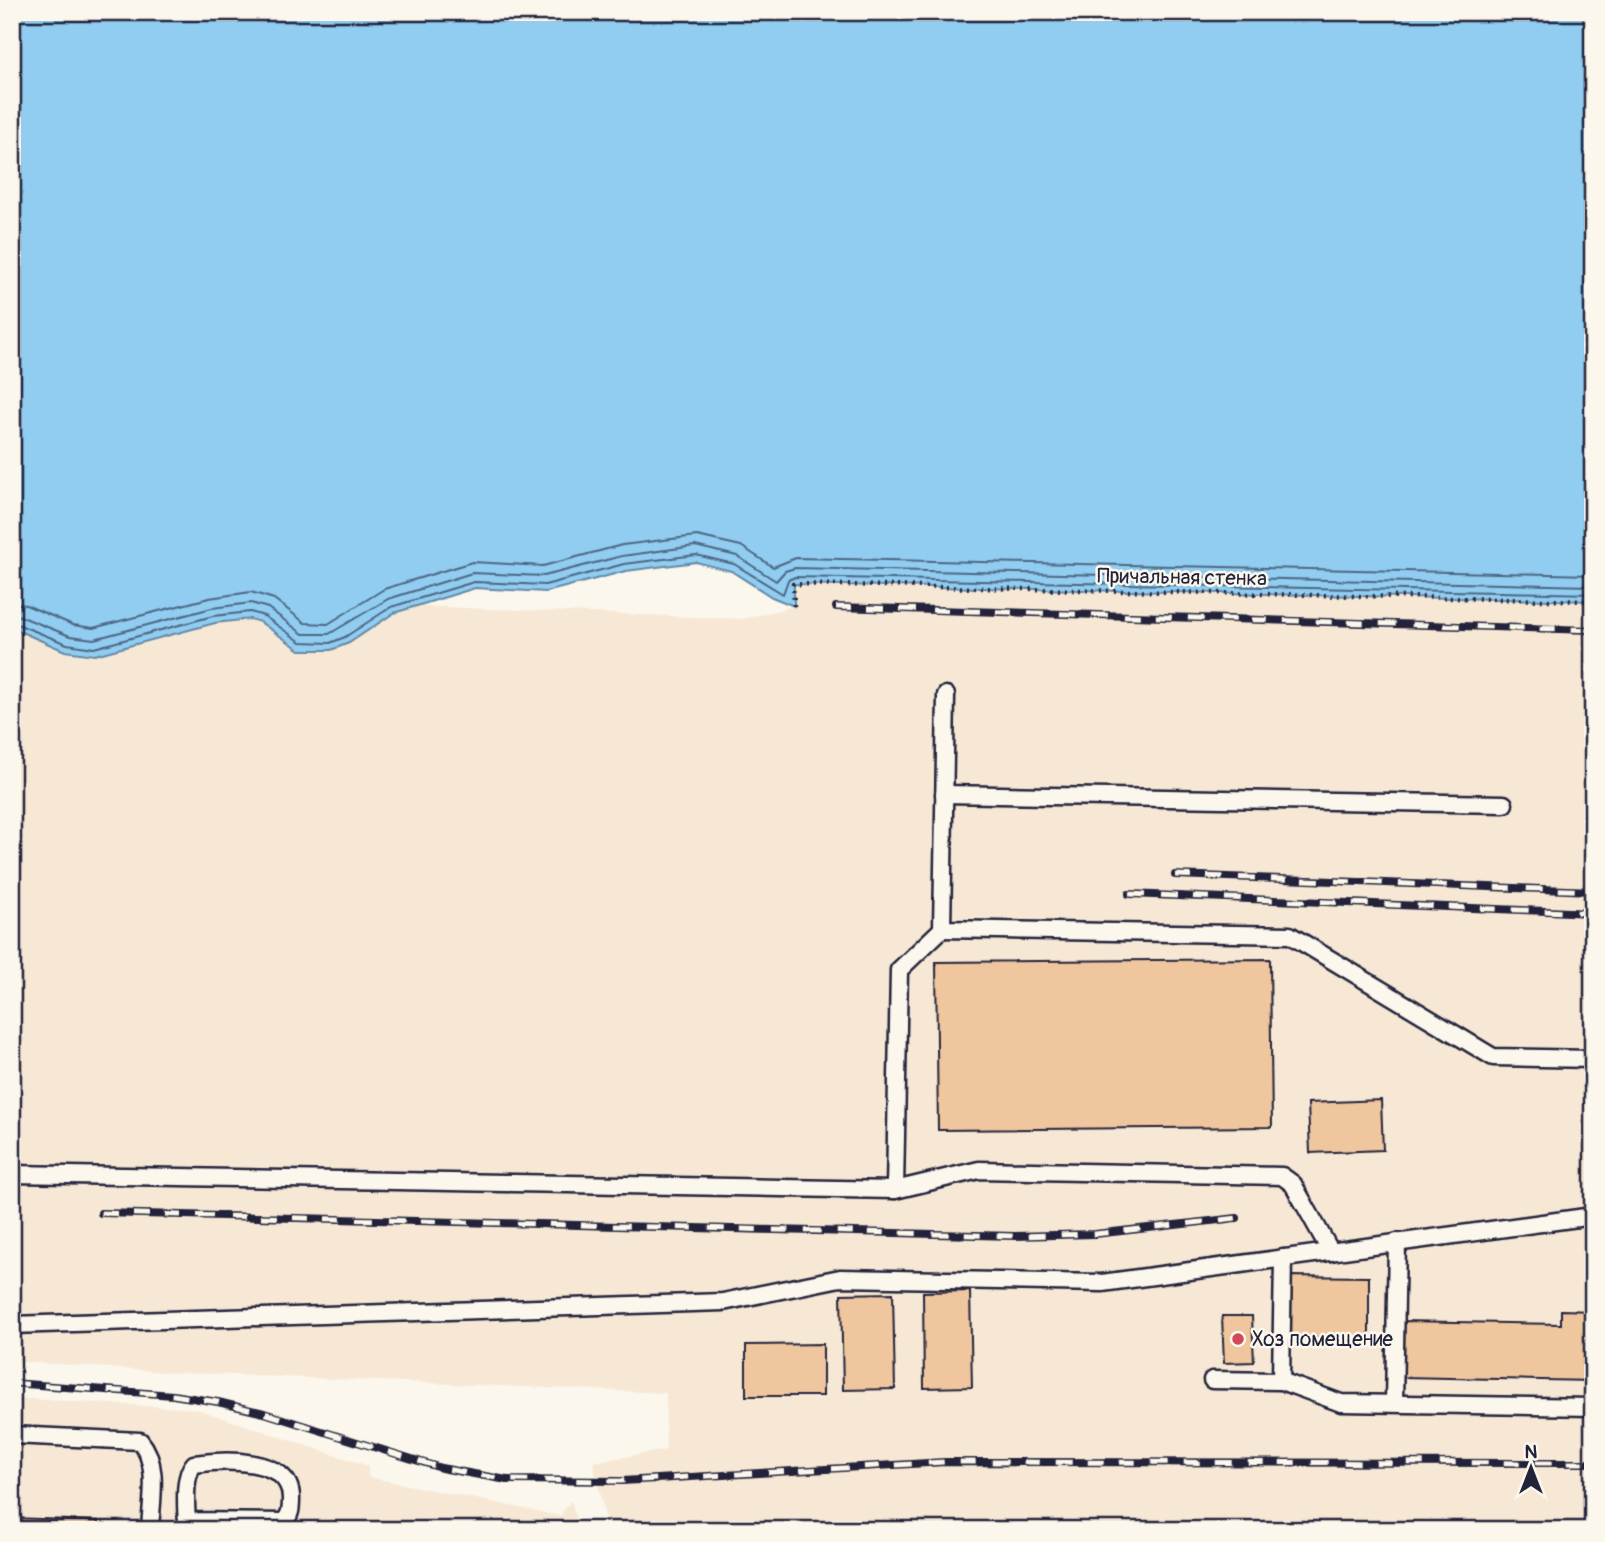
<svg xmlns="http://www.w3.org/2000/svg" width="1605" height="1542" viewBox="0 0 1605 1542" font-family="Pangolin,sans-serif">
<rect width="100%" height="100%" fill="#fbf7ec"/>
<filter id="ink" filterUnits="userSpaceOnUse"><feTurbulence type="fractalNoise" baseFrequency=".0143" numOctaves="2"/><feDisplacementMap in="SourceGraphic" scale="14" xChannelSelector="R" yChannelSelector="G"/><feConvolveMatrix kernelMatrix="1 2 1 2 8 2 1 2 1" color-interpolation-filters="sRGB"/></filter>
<g filter="url(#ink)">
<g fill="#f7e8d5">
<polygon points="793,584 1593,601 1593,1530 608,1530 593,1462 666,1450 666,1393 165,1372 12,1361 12,590 743,619 794,606"/>
<polygon points="12,1398 196,1409 368,1466 368,1477 560,1516 571,1500 579,1530 12,1530"/>
</g>
<polygon fill="#90cdf0" stroke="#6489a8" stroke-width="2" points="12,12 1593,12 1593,601 794,584 794,606 772,597 731,571 696,562 626,571 546,592 475,588 394,613 349,643 331,650 300,650 260,622 250,619 215,623 95,655 65,651 12,628"/>
<g fill="none" stroke-linecap="round" stroke-linejoin="round">
<g stroke="#4e6683" stroke-width="2">
<polyline points="12,603 26,605 73,625 93,628 209,598 251,592 274,599 305,623 328,624 384,589 472,562 543,566 622,545 697,536 741,546 773,567 796,558 1593,575"/>
<polyline points="12,613 70,636 94,639 212,608 251,603 268,608 303,634 329,634 388,599 472,573 544,576 622,556 695,546 737,556 776,581 785,571 795,568 1593,586"/>
<polyline points="12,622 67,644 94,648 213,616 250,612 264,616 301,642 330,643 345,637 391,607 474,582 545,585 624,564 696,555 734,564 783,594 788,580 795,577 1593,594"/>
</g>
</g>
<g fill="#efc69e" stroke="#22223b" stroke-width="2">
<polygon points="1270,959 1272,1127 938,1130 936,962"/>
<polygon points="1381,1100 1383,1150 1310,1153 1308,1103"/>
<polygon points="1288,1276 1369,1277 1369,1338 1287,1337"/>
<polygon points="970,1291 972,1387 924,1388 923,1292"/>
<polygon points="893,1293 895,1389 843,1390 841,1294"/>
<polygon points="1561,1310 1593,1311 1593,1381 1402,1377 1403,1321 1561,1324"/>
<polygon points="1222,1316 1252,1316 1254,1362 1224,1363"/>
<polygon points="823,1344 823,1396 746,1396 746,1345"/>
<polygon points="12,1518 98,1521 97,1530 12,1530"/>
</g>
<g fill="none" stroke-linecap="round" stroke-linejoin="round">
<defs>
<g id="service">
<polyline points="946,695 942,929 1290,935 1493,1057 1593,1059"/>
<polyline points="944,794 1504,804"/>
<polyline points="12,1174 895,1190 899,970 942,929"/>
<polyline points="895,1190 979,1170 1282,1176 1293,1184 1331,1252"/>
<polyline points="12,1325 723,1302 840,1278 1102,1283 1593,1216"/>
<polyline points="1212,1380 1281,1381 1341,1403 1593,1407"/>
<polyline points="1281,1381 1283,1258"/>
<polyline points="1394,1403 1397,1242"/>
<path d="M12 1435 140 1441C160 1464 151 1501 150 1530"/>
<path d="M187 1530C187 1512 182 1477 194 1464 222 1460 291 1456 291 1498 291 1508 291 1516 283 1522L187 1521"/>
</g>
</defs>
<use href="#service" stroke="#22223b" stroke-width="21"/>
<polyline stroke="#22223b" stroke-width="4.5" stroke-dasharray="2 5" stroke-linecap="butt" points="794,606 793,584 1593,601"/>
<use href="#service" stroke="#fbf7ec" stroke-width="16"/>
<defs>
<g id="rail">
<polyline points="836,607 1593,630"/>
<polyline points="1175,875 1593,891"/>
<polyline points="1129,894 1593,913"/>
<polyline points="101,1213 1015,1236 1095,1234 1237,1218"/>
<polyline points="12,1383 173,1395 218,1402 264,1413 441,1468 507,1480 622,1481 945,1462 1593,1463"/>
</g>
</defs>
<use href="#rail" stroke="#22223b" stroke-width="8"/>
<use href="#rail" stroke="#fbf7ec" stroke-width="5" stroke-dasharray="16" stroke-linecap="butt"/>
</g>
</g>
<circle fill="#d1495b" stroke="#fbf7ec" stroke-width="2.5" cx="1238" cy="1339" r="7"/>
<g text-anchor="middle" stroke-width="5" stroke-linejoin="round" paint-order="stroke">
<g font-size="21" fill="#22223b" stroke="#fbf7ec">
<text transform="translate(1182 577) rotate(1)" y="7">Причальная стенка</text>
</g>
<g font-size="21" fill="#22223b" stroke="#fbf7ec" text-anchor="start">
<text x="1252" y="1346">Хоз помещение</text>
</g>
</g>
<rect width="1605" height="1542" fill="none" stroke="#fbf7ec" stroke-width="42"/>
<rect x="21" y="21" width="1563" height="1500" fill="none" stroke="#22223b" stroke-width="2.5" filter="url(#ink)"/>
<g transform="translate(1531 1468)" stroke="#fbf7ec" stroke-width="5" paint-order="stroke">
<path d="M0-5L12 26L0 18L-12 26Z" fill="#22223b"/>
<text y="-10" font-size="19" font-weight="bold" text-anchor="middle" fill="#22223b">N</text>
</g>
</svg>
